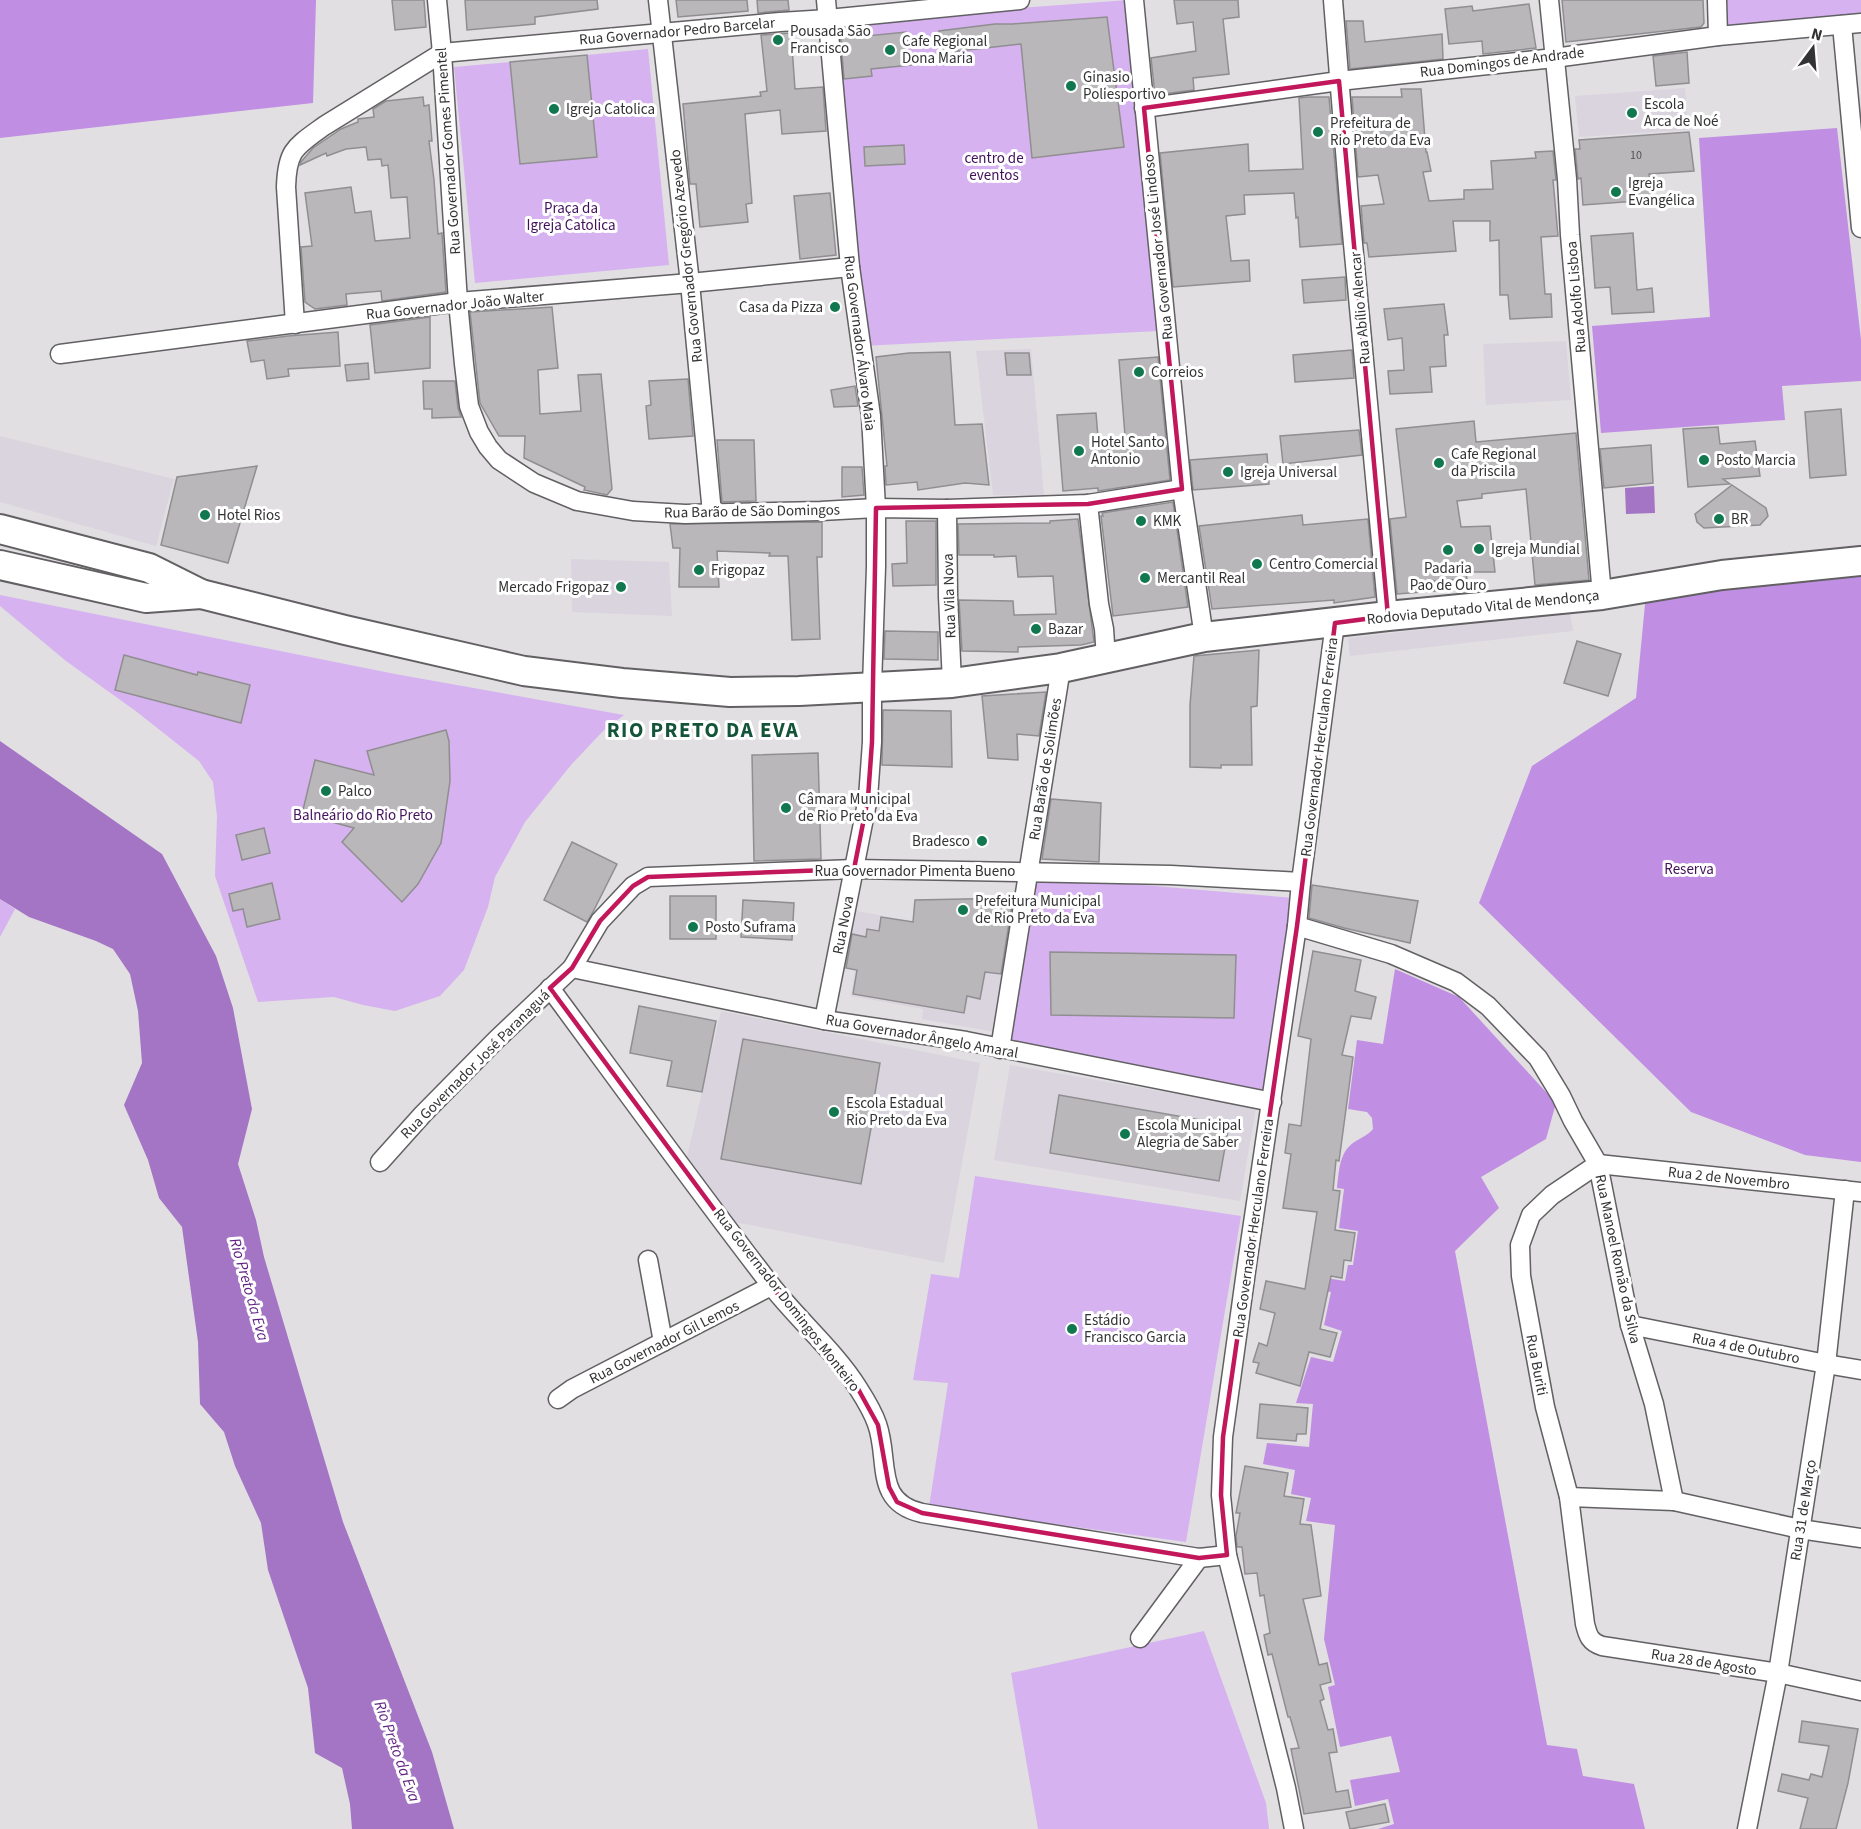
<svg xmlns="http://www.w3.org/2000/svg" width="1861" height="1829" viewBox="0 0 1861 1829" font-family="'Source Sans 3',sans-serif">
<rect width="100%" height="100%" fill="#e1dfe2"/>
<g fill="#dad4de">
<polygon points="1685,88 1688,130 1579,137 1575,96"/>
<polygon points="1566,341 1571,400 1486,405 1483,344"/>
<polygon points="1031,349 1044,495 993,495 976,351"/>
<polygon points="0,436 174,479 156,546 0,502"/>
<polygon points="571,559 669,562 672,616 572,612"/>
<polygon points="1570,613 1573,631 1350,656 1348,638"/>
<polygon points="850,910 1011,938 994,1032 922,1019 923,1009 851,996 855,971 840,968"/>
<polygon points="721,1011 980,1063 944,1263 729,1221 686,1161"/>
<polygon points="1010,1065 1256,1108 1240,1201 994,1160"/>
</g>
<g fill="#d6b2f0">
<polygon points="1128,0 1158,331 862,346 833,29 994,10"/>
<polygon points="1724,0 1861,0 1861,13 1725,33"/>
<polygon points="648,49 669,265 475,283 454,67 510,62 520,164 597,157 587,55"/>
<polygon points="0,595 395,674 624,715 603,731 571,765 525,822 495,877 488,907 464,970 440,996 395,1011 363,1005 334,997 258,1002 215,876 217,816 213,782 199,761 137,712 66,661 0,606"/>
<polygon points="1037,876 1294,898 1267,1092 1010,1048"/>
<polygon points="0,899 15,909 0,937"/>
<polygon points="975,1176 1241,1216 1186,1542 929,1507 948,1383 913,1380 931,1274 959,1278"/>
<polygon points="1204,1631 1266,1803 1269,1829 1038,1829 1011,1673"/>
</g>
<g fill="#c08ee2">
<polygon points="0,0 316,0 313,103 0,138"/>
<polygon points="1837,128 1861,340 1861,381 1782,386 1785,420 1601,433 1592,326 1710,317 1699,138"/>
<polygon points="1861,572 1861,1162 1805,1155 1691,1112 1479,903 1532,766 1636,698 1646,594"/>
<path d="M1395 969 1459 997 1556 1103 1546 1139 1481 1177 1499 1208 1455 1251 1547 1745 1577 1749 1583 1776 1634 1784 1645 1829H1378L1394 1824 1388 1799 1355 1806 1350 1780 1400 1772 1391 1736 1340 1747 1328 1687 1335 1685 1324 1639 1335 1525 1306 1521 1311 1498 1291 1494 1295 1470 1263 1464 1267 1443 1309 1447 1313 1404 1296 1403 1311 1357 1333 1362 1342 1331 1324 1325 1331 1292 1318 1290 1320 1277 1345 1281 1348 1265H1353L1358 1231 1339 1228 1344 1189 1337 1188C1339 1172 1339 1153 1353 1143 1360 1138 1367 1136 1373 1129L1372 1118 1367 1112 1348 1109 1357 1040 1383 1044Z"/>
</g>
<g fill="#a474c5">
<polygon points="1654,486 1655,513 1626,514 1625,488"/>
<polygon points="0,741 162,854 216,956 233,1008 252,1109 238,1164 256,1220 264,1257 343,1522 432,1752 454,1829 352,1829 350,1804 342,1768 315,1753 308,1688 268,1570 261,1523 235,1466 224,1432 200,1404 198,1342 182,1227 159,1198 148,1160 124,1105 142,1063 138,1011 130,974 113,949 96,941 29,917 0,899"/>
</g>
<g fill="#b9b7ba" stroke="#908e91" stroke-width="1.5">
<polygon points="392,0 424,0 426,27 395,30"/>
<polygon points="465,0 597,0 598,9 535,17 535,24 467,30"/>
<polygon points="676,0 747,0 748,11 678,17"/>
<polygon points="757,0 788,0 789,10 758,13"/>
<polygon points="1174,0 1238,0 1239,17 1223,19 1229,74 1193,78 1194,90 1155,95 1151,58 1196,51 1193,22 1177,24"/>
<polygon points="1562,0 1703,0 1704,23 1701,27 1566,42"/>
<polygon points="1529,4 1536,48 1483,54 1482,41 1449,44 1445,9 1472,6 1473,11"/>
<polygon points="1107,17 1124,147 1032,158 1021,44 942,53 939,31 995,24 1012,24"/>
<polygon points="1346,21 1363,21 1365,42 1442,34 1443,59 1350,69"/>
<polygon points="866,27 867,36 906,32 911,65 871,69 872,76 844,79 840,29"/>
<polygon points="791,33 795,89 823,87 826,131 782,134 780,110 745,114 752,203 746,204 748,222 700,227 696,184 690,184 683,104 761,96 760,92 767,91 761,35"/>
<polygon points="1687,52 1689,83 1656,86 1653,56"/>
<polygon points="587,55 597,157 520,164 510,62"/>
<polygon points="1401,89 1421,89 1426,152 1427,152 1431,171 1423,172 1429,201 1464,199 1464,190 1493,189 1491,161 1536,158 1535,152 1553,151 1556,180 1553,180 1558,236 1541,237 1545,294 1551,294 1552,317 1510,319 1508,295 1500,295 1499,240 1490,241 1490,221 1453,221 1456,251 1369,257 1367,243 1364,243 1361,206 1384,204 1378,175 1358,177 1352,97 1402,97"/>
<polygon points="423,97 424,106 429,105 432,141 429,141 434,180 438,234 442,233 446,292 382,301 381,291 346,294 347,305 315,309 305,302 301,247 312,246 305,193 351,187 355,213 371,211 375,241 410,238 407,197 391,198 388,165 382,166 381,159 368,160 366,147 346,149 327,156 326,153 300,165 301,162 313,148 341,129 358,122 358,119 374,117 373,109 386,101"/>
<polygon points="1308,97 1329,97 1342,244 1300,247 1298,217 1296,218 1294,193 1244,195 1245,214 1226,216 1231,261 1249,260 1250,281 1173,287 1160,153 1248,144 1249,171 1303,169 1299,98"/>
<polygon points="1689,132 1694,171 1649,174 1651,200 1583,205 1581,178 1578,179 1575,149 1580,149 1579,140"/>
<polygon points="904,145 905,164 865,166 864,147"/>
<polygon points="830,193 836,255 800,259 794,196"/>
<polygon points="1633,233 1637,290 1652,288 1654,312 1612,314 1610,287 1595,288 1591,236"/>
<polygon points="1345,277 1346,300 1304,303 1302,280"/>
<polygon points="1444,304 1448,335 1444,335 1446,366 1430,367 1432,392 1390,394 1388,371 1404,370 1402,338 1388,340 1384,309"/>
<polygon points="552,307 558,368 538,370 540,414 581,411 578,375 601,374 612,489 607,495 584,490 585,487 524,458 525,436 499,436 480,403 470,312"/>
<polygon points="430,317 430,368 375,373 370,325"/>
<polygon points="338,332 340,366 288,369 289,376 267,379 264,360 251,362 247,341 288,336"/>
<polygon points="1352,350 1354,378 1295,382 1293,355"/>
<polygon points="950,352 955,425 982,424 989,485 965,483 918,490 917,482 886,485 885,466 887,466 876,357 909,353"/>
<polygon points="1005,353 1029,353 1031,375 1007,375"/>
<polygon points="1158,357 1170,480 1098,491 1098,488 1063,491 1057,415 1096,413 1099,449 1126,448 1119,360"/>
<polygon points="368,363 369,379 347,381 345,365"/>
<polygon points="688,379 693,436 649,439 646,406 651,405 649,381"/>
<polygon points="423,381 455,381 458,408 461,417 432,418 432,409 424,409"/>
<polygon points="855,386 858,406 834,407 831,390"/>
<polygon points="1841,409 1846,475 1810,478 1805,412"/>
<polygon points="1474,421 1476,442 1576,433 1589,580 1535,585 1526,489 1482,494 1482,498 1457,501 1461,527 1490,526 1495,572 1466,572 1467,579 1434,581 1435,591 1397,594 1390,519 1406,517 1396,429"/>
<polygon points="1718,427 1720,444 1755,441 1760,476 1723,479 1730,484 1688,487 1683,429"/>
<polygon points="1359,430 1362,455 1283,464 1280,436"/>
<polygon points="717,440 754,440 756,501 722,502"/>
<polygon points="1651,445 1653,483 1604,488 1600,449"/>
<polygon points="1267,454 1269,484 1193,490 1190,460"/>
<polygon points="257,466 228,563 161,545 177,477"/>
<polygon points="842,467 862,467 864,495 842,497"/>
<polygon points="1732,485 1766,508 1768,516 1760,525 1704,528 1697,522 1695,514"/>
<polygon points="1173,502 1188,607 1113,616 1101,516 1103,516 1102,513"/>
<polygon points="1302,515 1303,525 1368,519 1375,597 1334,603 1334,600 1212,609 1199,526"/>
<polygon points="1078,519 1094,642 1081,645 1018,647 1018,652 962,651 959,600 1013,601 1014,615 1056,614 1053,576 1018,577 1016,556 994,557 994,555 959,555 958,524 1050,523 1050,521"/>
<polygon points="906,521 936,521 936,585 893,586 892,564 907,563"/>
<polygon points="822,522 822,557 817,557 820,639 792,640 788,556 769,556 770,553 717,551 719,587 679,587 680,548 673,548 670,524"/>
<polygon points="885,631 938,632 938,660 884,659"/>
<polygon points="1577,641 1621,654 1608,696 1564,683"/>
<polygon points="1259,650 1257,706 1251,707 1252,765 1221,765 1221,768 1190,767 1190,705 1194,656"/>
<polygon points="124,655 197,675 198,672 250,685 241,723 115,690"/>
<polygon points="1046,692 1039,736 1017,734 1018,760 988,758 982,696"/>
<polygon points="883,710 951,711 952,767 882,765"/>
<polygon points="446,730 449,741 450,781 441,843 418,884 402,902 342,842 354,828 302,814 315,760 374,775 367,751"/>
<polygon points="818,753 821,859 754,861 752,755"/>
<polygon points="1051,799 1101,803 1099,862 1042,859"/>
<polygon points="264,828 270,853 242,860 236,835"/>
<polygon points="572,842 617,864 593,912 587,922 544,900"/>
<polygon points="272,883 280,919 247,927 243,909 233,911 229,894"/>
<polygon points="1312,885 1418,901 1410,943 1344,928 1309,918"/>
<rect x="670" y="896" width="46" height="43"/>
<polygon points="1013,898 1001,974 985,972 980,999 967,996 964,1013 853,994 857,970 846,968 852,934 866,937 867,929 879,931 881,917 913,922 915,900"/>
<polygon points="743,900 794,903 792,940 741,937"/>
<polygon points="1313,951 1361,960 1355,991 1376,997 1371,1019 1351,1016 1342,1055 1353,1057 1339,1161 1336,1160 1333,1190 1340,1191 1335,1230 1355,1233 1351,1261 1344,1260 1342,1278 1331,1276 1320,1329 1337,1333 1330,1357 1309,1352 1300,1386 1256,1373 1259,1363 1253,1362 1259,1343 1267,1346 1275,1313 1260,1309 1266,1281 1305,1289 1317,1212 1283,1208 1291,1154 1285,1153 1289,1124 1301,1126 1311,1039 1298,1036"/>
<polygon points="1050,952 1236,955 1234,1018 1051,1015"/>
<polygon points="639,1006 716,1021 702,1092 667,1086 672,1061 630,1053"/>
<polygon points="743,1039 880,1063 871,1117 873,1117 861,1184 721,1159"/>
<polygon points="1059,1095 1229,1125 1219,1181 1050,1153"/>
<polygon points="1260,1404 1308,1408 1306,1434 1297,1434 1296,1441 1257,1438"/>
<polygon points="1245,1466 1288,1473 1284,1496 1304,1499 1300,1524 1311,1525 1321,1596 1303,1599 1319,1665 1327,1663 1331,1682 1320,1685 1324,1699 1320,1701 1328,1730 1333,1729 1337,1752 1329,1753 1336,1792 1348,1790 1351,1807 1304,1814 1291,1749 1299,1748 1290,1717 1288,1717 1272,1654 1268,1655 1264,1635 1270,1633 1264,1595 1260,1596 1257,1573 1245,1574 1242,1547 1237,1547 1236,1536 1240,1513 1236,1513"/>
<polygon points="1802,1721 1858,1729 1848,1783 1836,1829 1800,1829 1808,1798 1778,1791 1782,1774 1809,1780 1811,1774 1822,1777 1829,1746 1799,1742"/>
<polygon points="1385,1804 1389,1822 1350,1829 1346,1812"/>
</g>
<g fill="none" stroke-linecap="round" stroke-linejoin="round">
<defs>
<g id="street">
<polyline points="437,0 442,53 458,302 464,364 469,406 479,432 488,447 499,460 534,483 577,501 633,511 685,514 821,511 876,508 947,509 1088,504 1182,489"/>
<polyline points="658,0 690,283 712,513"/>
<polyline points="1134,0 1182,489 1204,637"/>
<polyline points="1333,0 1349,201 1388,616"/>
<polyline points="1549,0 1567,179 1570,235 1602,595"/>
<polyline points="1717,0 1718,36"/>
<polyline points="1842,25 1861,228"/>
<polyline points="1144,108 1339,81 1554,58 1718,36 1861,23"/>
<path d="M295 324 286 187C287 150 295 147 324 126L442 53 780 22 828 19 1020 0"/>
<polyline points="60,354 458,302 690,283 850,267"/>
<polyline points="1088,504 1099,604 1104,629 1106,658"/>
<polyline points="947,509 948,596 952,683"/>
<polyline points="1297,926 1391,954 1456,982 1488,1006 1538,1058 1561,1096 1573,1121 1598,1164 1630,1325 1654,1404 1674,1501"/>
<polyline points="572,968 824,1020 966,1041 1272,1102"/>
<path d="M550 988C623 1087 695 1187 770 1284 797 1319 835 1351 858 1388 865 1399 873 1412 877 1424 890 1460 873 1502 922 1513L1199 1558 1227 1555"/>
<polyline points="824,1020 868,798 872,742 872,686 876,567 876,508 871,416 850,267 826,0"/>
<polyline points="1000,1049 1061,668"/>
<polyline points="380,1162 423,1114 496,1040 572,968 600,921 633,886 648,877 854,869 1171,875 1301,882"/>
<path d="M1861 1192 1598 1164 1552 1195 1531 1215 1520 1245 1521 1276 1545 1407 1569 1497 1585 1624C1588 1636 1590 1642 1602 1646L1778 1673 1861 1691"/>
<polyline points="648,1260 663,1342"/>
<polyline points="1630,1325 1826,1364 1861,1370"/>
<polyline points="558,1399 572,1389 771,1286"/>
<polyline points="1569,1497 1674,1501 1800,1529 1861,1538"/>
<polyline points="1140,1638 1199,1558"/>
<polyline points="1294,1829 1286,1788 1227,1555 1221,1495 1223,1437 1248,1257 1297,926 1301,882 1335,623"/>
<polyline points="1747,1829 1778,1673 1826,1364 1845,1190"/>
</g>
<g id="primary">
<polyline points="0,529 149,568 201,594 345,630 498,665 524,671 622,683 730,692 799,691 952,683 1061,668 1204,637 1388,616 1602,595 1722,575 1861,561"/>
<polyline points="0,565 146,598 201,594"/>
</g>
</defs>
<use href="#street" stroke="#626063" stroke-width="21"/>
<use href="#primary" stroke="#626063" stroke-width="32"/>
<use href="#street" stroke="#fff" stroke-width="18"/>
<use href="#primary" stroke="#fff" stroke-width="28"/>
</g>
<path fill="none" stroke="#c2185b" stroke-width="4.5" stroke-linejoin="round" d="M1339 81 1388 616 1335 623 1297 926 1223 1437 1221 1495 1227 1555 1199 1558 922 1513 897 1502 889 1487 878 1425 857 1387 771 1286 550 988 572 968 600 921 633 886 648 877 854 869 868 798 872 742 876 508 1088 504 1182 489 1144 108Z"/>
<g fill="#10774f" stroke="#fff" stroke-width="2">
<circle cx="778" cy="40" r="6"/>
<circle cx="890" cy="50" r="6"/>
<circle cx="1071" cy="86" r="6"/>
<circle cx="554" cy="109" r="6"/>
<circle cx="1632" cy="113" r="6"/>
<circle cx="1318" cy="132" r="6"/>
<circle cx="1616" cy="192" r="6"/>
<circle cx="835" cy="307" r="6"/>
<circle cx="1139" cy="372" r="6"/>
<circle cx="1079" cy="451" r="6"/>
<circle cx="1704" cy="460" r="6"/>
<circle cx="1439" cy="463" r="6"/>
<circle cx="1228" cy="472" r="6"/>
<circle cx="205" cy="515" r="6"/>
<circle cx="1719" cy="519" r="6"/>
<circle cx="1141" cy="521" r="6"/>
<circle cx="1479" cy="549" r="6"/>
<circle cx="1448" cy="550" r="6"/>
<circle cx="1257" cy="564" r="6"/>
<circle cx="699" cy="570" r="6"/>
<circle cx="1145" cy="578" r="6"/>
<circle cx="621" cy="587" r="6"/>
<circle cx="1036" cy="629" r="6"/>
<circle cx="326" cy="791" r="6"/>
<circle cx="786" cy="808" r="6"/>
<circle cx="982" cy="841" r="6"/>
<circle cx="963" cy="910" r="6"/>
<circle cx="693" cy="927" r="6"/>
<circle cx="834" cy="1112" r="6"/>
<circle cx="1125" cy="1134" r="6"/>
<circle cx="1072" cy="1329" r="6"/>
</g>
<g text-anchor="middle" stroke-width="6" stroke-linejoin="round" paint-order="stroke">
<g font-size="12" fill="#545356">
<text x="1636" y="159">10</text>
</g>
<g font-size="15" fill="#333234" stroke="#fff">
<text transform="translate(677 31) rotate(-5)" y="5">Rua Governador Pedro Barcelar</text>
<text transform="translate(1502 62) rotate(-7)" y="5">Rua Domingos de Andrade</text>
<text transform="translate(448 151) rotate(-94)" y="5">Rua Governador Gomes Pimentel</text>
<text transform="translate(1158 247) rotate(-96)" y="5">Rua Governador José Lindoso</text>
<text transform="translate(686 256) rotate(-96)" y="5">Rua Governador Gregório Azevedo</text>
<text transform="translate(1576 297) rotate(-95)" y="5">Rua Adolfo Lisboa</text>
<text transform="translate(455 305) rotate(-6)" y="5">Rua Governador João Walter</text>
<text transform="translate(1360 308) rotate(-95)" y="5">Rua Abílio Alencar</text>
<text transform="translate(860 343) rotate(83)" y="5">Rua Governador Álvaro Maia</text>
<text transform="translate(752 511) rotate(-1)" y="5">Rua Barão de São Domingos</text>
<text transform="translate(949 596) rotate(-92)" y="5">Rua Vila Nova</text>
<text transform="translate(1483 607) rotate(-6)" y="5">Rodovia Deputado Vital de Mendonça</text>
<text transform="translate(1319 747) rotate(-83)" y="5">Rua Governador Herculano Ferreira</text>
<text transform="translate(1045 769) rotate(-81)" y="5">Rua Barão de Solimões</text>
<text x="915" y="876">Rua Governador Pimenta Bueno</text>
<text transform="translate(843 925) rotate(-79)" y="5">Rua Nova</text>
<text transform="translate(922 1036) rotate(10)" y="5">Rua Governador Ângelo Amaral</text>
<text transform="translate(475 1064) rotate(-45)" y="5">Rua Governador José Paranaguá</text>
<text transform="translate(1729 1178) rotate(6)" y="5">Rua 2 de Novembro</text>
<text transform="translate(1253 1228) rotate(-82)" y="5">Rua Governador Herculano Ferreira</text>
<text transform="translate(1618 1259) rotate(78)" y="5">Rua Manoel Romão da Silva</text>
<text transform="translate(787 1300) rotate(52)" y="5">Rua Governador Domingos Monteiro</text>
<text transform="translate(664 1342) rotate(-27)" y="5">Rua Governador Gil Lemos</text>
<text transform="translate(1746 1348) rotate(11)" y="5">Rua 4 de Outubro</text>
<text transform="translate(1537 1365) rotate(79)" y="5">Rua Buriti</text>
<text transform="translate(1803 1510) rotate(-81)" y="5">Rua 31 de Março</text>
<text transform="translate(1704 1662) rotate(9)" y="5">Rua 28 de Agosto</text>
</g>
<g font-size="15" fill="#333234" stroke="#fff" text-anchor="start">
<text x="790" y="36">Pousada São<tspan x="790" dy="17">Francisco</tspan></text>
<text x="902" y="46">Cafe Regional<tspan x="902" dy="17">Dona Maria</tspan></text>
<text x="1083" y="82">Ginasio<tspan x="1083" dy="17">Poliesportivo</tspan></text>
<text x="1644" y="109">Escola<tspan x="1644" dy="17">Arca de Noé</tspan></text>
<text x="566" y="114">Igreja Catolica</text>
<text x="1330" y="128">Prefeitura de<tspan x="1330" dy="17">Rio Preto da Eva</tspan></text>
<text x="1628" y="188">Igreja<tspan x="1628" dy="17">Evangélica</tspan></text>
<text x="823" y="312" text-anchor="end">Casa da Pizza</text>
<text x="1151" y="377">Correios</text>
<text x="1091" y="447">Hotel Santo<tspan x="1091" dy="17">Antonio</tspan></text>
<text x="1451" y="459">Cafe Regional<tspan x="1451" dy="17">da Priscila</tspan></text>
<text x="1716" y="465">Posto Marcia</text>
<text x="1240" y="477">Igreja Universal</text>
<text x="217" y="520">Hotel Rios</text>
<text x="1731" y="524">BR</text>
<text x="1153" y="526">KMK</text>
<text x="1491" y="554">Igreja Mundial</text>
<text x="1269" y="569">Centro Comercial</text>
<text x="1448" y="573" text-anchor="middle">Padaria<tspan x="1448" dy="17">Pao de Ouro</tspan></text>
<text x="711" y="575">Frigopaz</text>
<text x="1157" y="583">Mercantil Real</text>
<text x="609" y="592" text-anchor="end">Mercado Frigopaz</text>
<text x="1048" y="634">Bazar</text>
<text x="338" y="796">Palco</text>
<text x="798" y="804">Câmara Municipal<tspan x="798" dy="17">de Rio Preto da Eva</tspan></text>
<text x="970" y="846" text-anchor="end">Bradesco</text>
<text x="975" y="906">Prefeitura Municipal<tspan x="975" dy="17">de Rio Preto da Eva</tspan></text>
<text x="705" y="932">Posto Suframa</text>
<text x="846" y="1108">Escola Estadual<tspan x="846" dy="17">Rio Preto da Eva</tspan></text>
<text x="1137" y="1130">Escola Municipal<tspan x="1137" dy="17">Alegria de Saber</tspan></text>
<text x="1084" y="1325">Estádio<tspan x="1084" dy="17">Francisco Garcia</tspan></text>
</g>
<g font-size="15" fill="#42115c" stroke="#fff">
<text x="994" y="163">centro de<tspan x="994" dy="17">eventos</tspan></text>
<text x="571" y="213">Praça da<tspan x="571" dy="17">Igreja Catolica</tspan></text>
<text x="363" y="820">Balneário do Rio Preto</text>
<text x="1689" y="874">Reserva</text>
</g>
<g font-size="16" font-style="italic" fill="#5f1f81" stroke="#fff">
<text transform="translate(250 1289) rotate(74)" y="6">Rio Preto da Eva</text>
<text transform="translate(398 1751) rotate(70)" y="6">Rio Preto da Eva</text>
</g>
<g font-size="21" font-weight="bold" letter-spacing="1.5" fill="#145539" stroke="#fff">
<text x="703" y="737">RIO PRETO DA EVA</text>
</g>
</g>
<g transform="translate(1813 48) rotate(16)" stroke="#ffffff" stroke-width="4.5" paint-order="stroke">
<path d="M0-4.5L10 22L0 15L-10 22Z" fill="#333234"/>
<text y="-9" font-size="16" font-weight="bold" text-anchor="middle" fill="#333234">N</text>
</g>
</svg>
